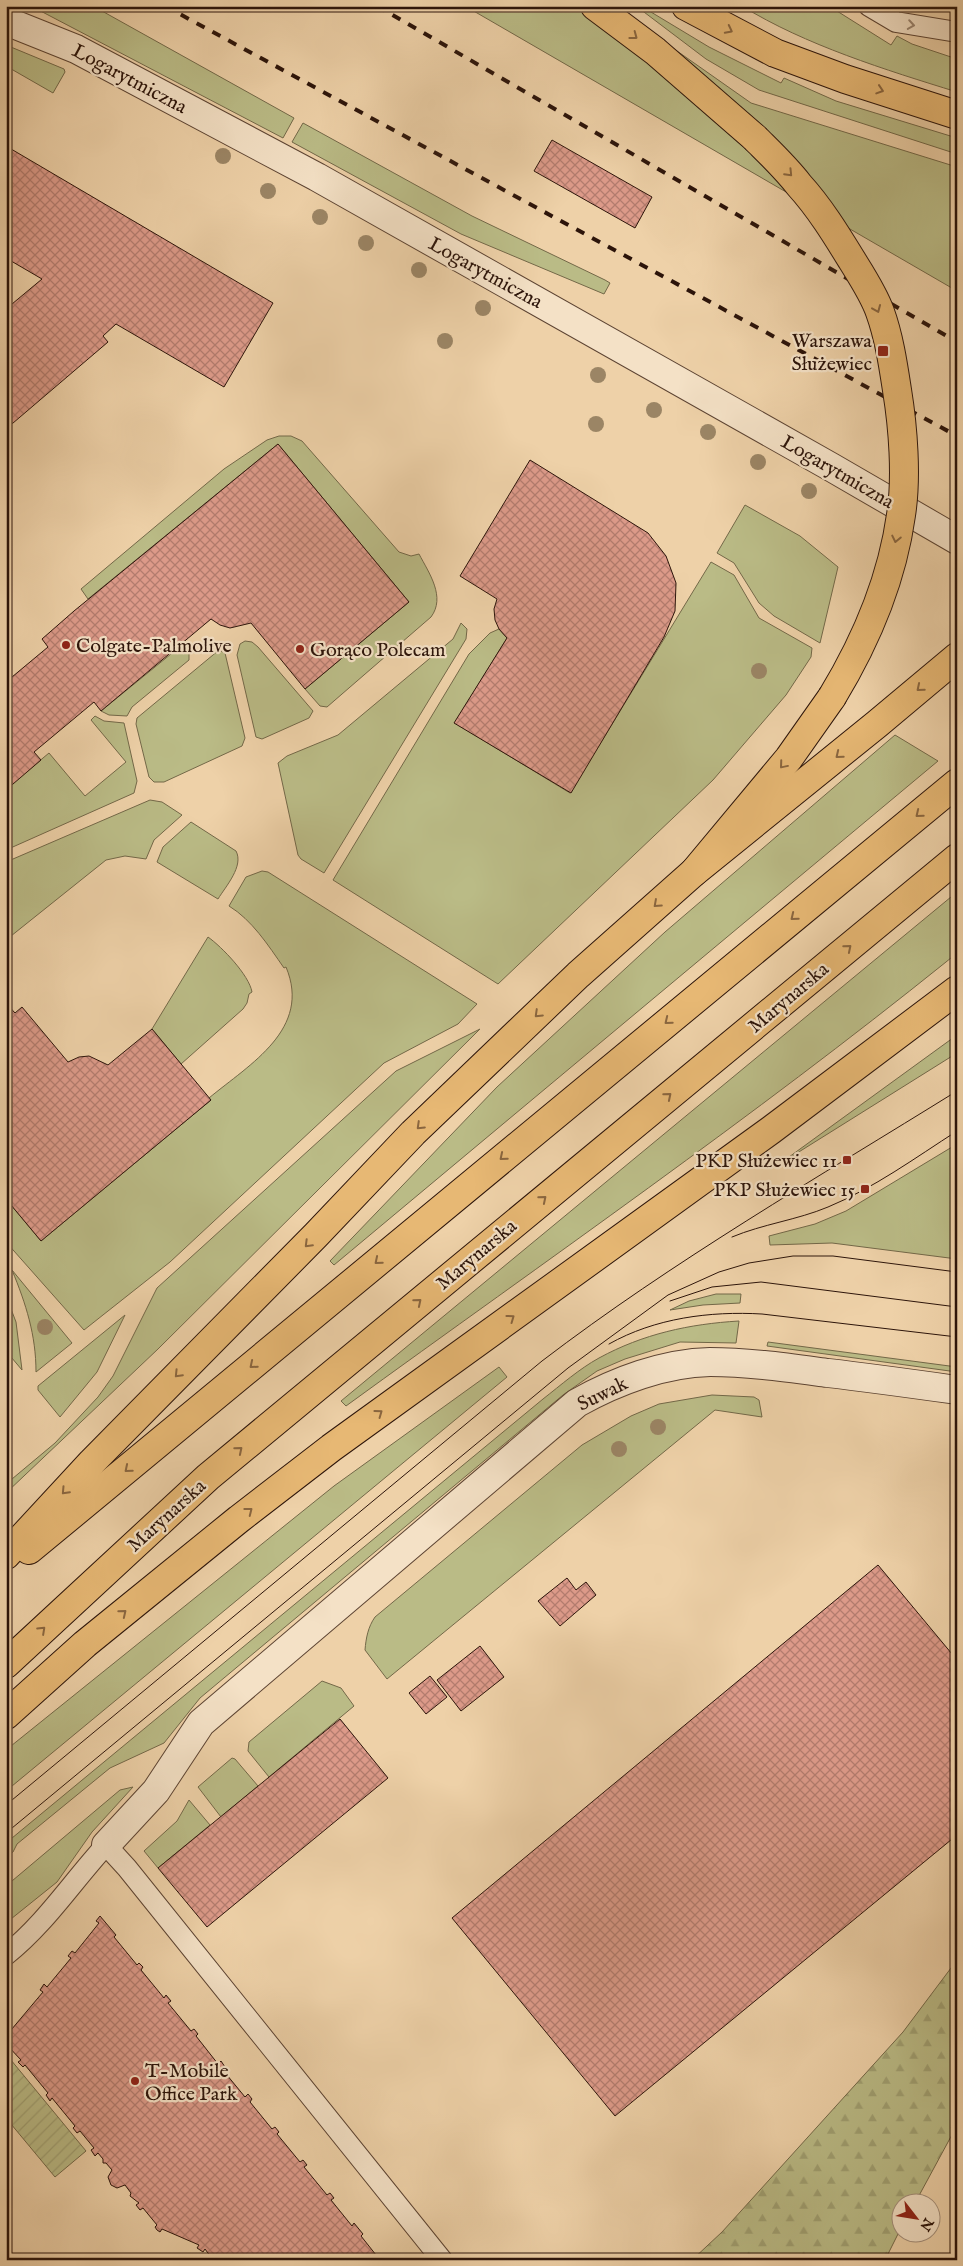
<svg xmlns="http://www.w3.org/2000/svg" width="963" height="2266" viewBox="0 0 963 2266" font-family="'IM FELL English',serif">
<defs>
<pattern id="forest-firs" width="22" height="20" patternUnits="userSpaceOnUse" patternTransform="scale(1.25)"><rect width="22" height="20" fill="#babb86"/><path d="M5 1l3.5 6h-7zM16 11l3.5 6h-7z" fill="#a0a072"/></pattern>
<pattern id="garden-furrows" width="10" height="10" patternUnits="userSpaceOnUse" patternTransform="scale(1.25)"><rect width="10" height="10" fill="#babb86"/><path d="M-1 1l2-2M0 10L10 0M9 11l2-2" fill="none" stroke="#a0a072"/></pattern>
<pattern id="building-cross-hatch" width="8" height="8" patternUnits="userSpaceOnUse" patternTransform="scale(1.25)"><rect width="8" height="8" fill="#dc9a89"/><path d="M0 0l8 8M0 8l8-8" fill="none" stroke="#b37c6e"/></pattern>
</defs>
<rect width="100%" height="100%" fill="#eed1a8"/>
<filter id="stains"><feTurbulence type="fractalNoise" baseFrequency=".004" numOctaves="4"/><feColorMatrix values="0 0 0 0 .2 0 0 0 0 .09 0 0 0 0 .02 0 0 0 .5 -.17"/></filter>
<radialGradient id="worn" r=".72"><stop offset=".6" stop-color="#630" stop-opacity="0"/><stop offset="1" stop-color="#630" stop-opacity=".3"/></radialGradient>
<g fill="#babb86" stroke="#736848">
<polygon points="31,6 93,6 294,118 283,138"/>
<polygon points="465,6 613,6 751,103 957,167 957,291"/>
<polygon points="636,6 641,6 709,47 781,83 784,78 836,101 957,138 957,154 759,90 706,59"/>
<path d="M742 6H829L891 45 897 36 912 44 957 59V92C886 70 805 45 742 6Z"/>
<polygon points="6,45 64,69 65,72 53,93 6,66"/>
<polygon points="303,123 472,216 605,280 610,283 604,294 461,234 292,142"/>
<path d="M279 436H291L302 441 399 552 411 556 419 554C429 573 446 597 431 617L327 707 320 706 305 689 409 602 278 444 88 599 81 589 224 469 267 440Z"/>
<polygon points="745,505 800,536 838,567 820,643 774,616 759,603 734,563 717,553"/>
<polygon points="711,562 734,575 759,618 812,648 811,657 786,695 713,780 498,984 333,880 469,654 490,633 499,629 507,638 455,723 570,793"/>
<polygon points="461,623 467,629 466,639 324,873 301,859 298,855 278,763 287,756 338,735 453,639"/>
<polygon points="245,641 252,642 258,647 313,711 309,718 262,739 256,737 237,655 240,644"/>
<polygon points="182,645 189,653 189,660 132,707 127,716 109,715 101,711"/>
<polygon points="219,650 225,653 245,738 242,746 164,782 154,782 149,777 136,724 137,718"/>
<polygon points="95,716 104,721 124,723 137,781 134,793 6,850 7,788 49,753 85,796 126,762 91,720"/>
<polygon points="895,735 938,761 334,1265 330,1261 497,1087 665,932"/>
<polygon points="150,800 162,802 182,815 154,840 146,859 125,856 106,860 6,940 6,862"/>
<path d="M191 822 236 851C244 866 226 886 218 899L157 862 163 847Z"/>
<path d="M262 871 268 872 477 1004 458 1024 384 1063 170 1262 84 1330 6 1242V1199L41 1241 211 1100 209 1098C250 1064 312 1029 286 967L284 968C268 945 252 920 229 906L246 877Z"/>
<path d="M957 892V953L946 962C752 1118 547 1260 346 1406L341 1401Z"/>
<path d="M208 937C222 947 249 975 252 992L249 994 247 1003 243 1009 181 1064 152 1029Z"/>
<polygon points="480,1029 158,1349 6,1493 6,1484 55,1443 98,1397 113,1376 157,1288 396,1071"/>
<polygon points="957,1035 957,1053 778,1165"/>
<polygon points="957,1144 957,1259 832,1243 770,1245 769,1236 815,1224 846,1211"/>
<path d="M12 1270 72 1343 36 1372C36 1335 26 1304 12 1270Z"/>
<polygon points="716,1294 741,1294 740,1303 703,1305 670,1310 689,1301"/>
<polygon points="6,1296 16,1322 22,1370 6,1351"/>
<polygon points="125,1315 97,1372 60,1417 38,1390 38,1386"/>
<path d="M739 1321 736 1343 680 1342 625 1359 597 1371 563 1395 200 1698 164 1743 110 1768 17 1844 13 1852 6 1857V1843L543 1399C561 1385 579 1369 599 1358 643 1334 689 1324 739 1321Z"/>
<polygon points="768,1342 957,1367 957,1372 767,1346"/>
<polygon points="499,1367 507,1377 6,1791 6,1750 334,1486"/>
<path d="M712 1395 754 1397 759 1400 762 1417 715 1410 387 1679 365 1650C366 1638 368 1627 375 1617L582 1445 631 1416 659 1404Z"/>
<polygon points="322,1681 341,1688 354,1706 269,1777 248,1751 249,1742"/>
<polygon points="232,1758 235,1759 258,1786 221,1817 198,1787"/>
<polygon points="133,1787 92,1832 57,1882 6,1923 6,1886 120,1790"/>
<polygon points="189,1800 210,1825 158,1868 144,1851 177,1821"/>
</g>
<polygon fill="url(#forest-firs)" stroke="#736848" points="957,1960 957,2117 951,2128 954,2131 915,2203 900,2204 900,2230 885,2260 692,2260 722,2232 903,2032"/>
<polygon fill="url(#garden-furrows)" stroke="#736848" points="6,2054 86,2151 55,2177 6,2118"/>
<g fill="url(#building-cross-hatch)" stroke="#2c140a">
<polygon points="552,140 652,197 635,228 534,171"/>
<polygon points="6,146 273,303 224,387 116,324 103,336 108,342 6,429 6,309 42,279 6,258"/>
<polygon points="278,444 409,602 305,689 251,623 230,628 220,625 211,619 101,711 94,702 34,752 41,760 6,790 6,682 48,647 42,639 74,611"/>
<polygon points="530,460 648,533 666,556 676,583 675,611 664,637 571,793 454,723 507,638 499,629 495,620 494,609 497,599 460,576"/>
<polygon points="6,1003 15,1013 22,1007 68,1062 79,1057 89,1056 108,1065 152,1029 211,1100 41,1241 6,1199"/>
<polygon points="878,1565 957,1660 957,1835 615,2116 452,1918"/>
<polygon points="567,1578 576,1590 586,1582 596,1595 560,1626 538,1601"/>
<polygon points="480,1646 504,1677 461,1711 437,1680"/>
<polygon points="430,1676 447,1697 426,1714 409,1693"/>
<polygon points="340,1719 388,1778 207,1927 158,1868"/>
<polygon points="100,1916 116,1935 114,1937 137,1965 139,1963 143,1967 141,1970 164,1998 166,1995 171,2001 168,2003 191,2031 194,2029 198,2034 196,2036 218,2064 221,2061 225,2067 222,2069 245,2097 248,2094 252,2099 250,2102 272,2129 275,2127 279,2132 277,2134 300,2162 303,2160 307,2165 304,2167 327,2195 330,2193 334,2198 331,2200 352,2226 354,2223 363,2234 361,2236 380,2260 213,2260 205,2249 203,2252 197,2248 199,2245 162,2229 160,2232 157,2230 155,2227 157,2225 143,2208 140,2210 136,2205 139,2203 130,2196 131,2193 125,2185 117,2188 111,2185 108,2177 112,2170 106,2163 103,2163 103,2159 98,2153 95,2156 91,2150 94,2148 80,2131 77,2133 73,2128 75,2126 52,2098 50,2101 46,2095 48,2093 25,2065 23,2067 18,2062 21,2060 6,2044 6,2036 43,1992 40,1990 44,1984 47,1987 71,1958 68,1956 72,1951 75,1953 99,1923 96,1921"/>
<polygon points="957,2242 957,2260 947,2260"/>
</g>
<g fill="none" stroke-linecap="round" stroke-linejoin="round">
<defs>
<g id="lane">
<polyline points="869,6 896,22 957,32"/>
<path d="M6 1955C46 1923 72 1882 106 1845L127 1868 442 2260"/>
</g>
<g id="street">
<polyline points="6,21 76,49 317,177 831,467 957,540"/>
<path d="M106 1845 156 1791 201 1723 577 1403C616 1381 664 1363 710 1362 749 1362 790 1368 828 1373 871 1378 914 1384 957 1390"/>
</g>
<g id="primary">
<polyline points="686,6 775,53 845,79 957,115"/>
<polyline points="29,1550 957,783"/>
<polyline points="6,1555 92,1462 316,1235 413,1133 578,975 694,872 877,724 957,657"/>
<polyline points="6,1664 208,1477 957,858"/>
<polyline points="6,1715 85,1644 239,1519 331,1448 771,1130 957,990"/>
</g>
<g id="highway">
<polyline points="595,6 655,51 755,138"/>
<polyline points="694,872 789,758 832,697"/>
</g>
</defs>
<use href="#lane" stroke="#5c4332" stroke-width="22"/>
<use href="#street" stroke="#5c4332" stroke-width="30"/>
<use href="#primary" stroke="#2c140a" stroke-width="30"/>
<use href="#highway" stroke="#2c140a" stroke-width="30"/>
<use href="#lane" stroke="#f4e1c6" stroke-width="20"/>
<use href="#street" stroke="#f4e1c6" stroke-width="28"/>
<use href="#primary" stroke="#e7b874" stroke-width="28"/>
<use href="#highway" stroke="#e7b874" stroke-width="28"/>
<g stroke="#2c140a" stroke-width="1">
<path d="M732 1237C763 1224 797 1220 828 1207 874 1188 915 1158 957 1131"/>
<polyline points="670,1301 712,1287 761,1282 957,1307"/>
<path d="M609 1344C655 1318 710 1311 762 1314L957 1337"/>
<path d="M6 1805 542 1361C673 1261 817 1178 957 1091"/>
<polyline points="6,1833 568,1368 668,1295 719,1272 749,1263 793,1256 833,1256 957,1272"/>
</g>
<g stroke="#2c140a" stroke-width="4" stroke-dasharray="9 9" stroke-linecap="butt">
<polyline points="165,6 957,436"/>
<polyline points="377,6 957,342"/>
</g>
<defs>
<path id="highway-bridge" d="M755 138C770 153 786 168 799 185 820 208 837 236 853 262 863 278 874 295 880 312 889 337 893 364 897 390 903 427 907 477 901 515 892 580 866 641 832 697"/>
</defs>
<use href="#highway-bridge" stroke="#2c140a" stroke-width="30" stroke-linecap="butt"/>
<use href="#highway-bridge" stroke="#e7b874" stroke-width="28"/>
</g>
<g fill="#9b8565">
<circle cx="223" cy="156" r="8"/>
<circle cx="268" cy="191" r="8"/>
<circle cx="320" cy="217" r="8"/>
<circle cx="366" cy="243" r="8"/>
<circle cx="419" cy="270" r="8"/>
<circle cx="483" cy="308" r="8"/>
<circle cx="445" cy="341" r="8"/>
<circle cx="598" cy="375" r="8"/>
<circle cx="654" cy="410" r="8"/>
<circle cx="596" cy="424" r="8"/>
<circle cx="708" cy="432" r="8"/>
<circle cx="758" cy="462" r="8"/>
<circle cx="809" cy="491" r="8"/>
<circle cx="759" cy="671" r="8"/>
<circle cx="45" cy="1327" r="8"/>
<circle cx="658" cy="1427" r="8"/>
<circle cx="619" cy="1449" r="8"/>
</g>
<defs><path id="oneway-chevron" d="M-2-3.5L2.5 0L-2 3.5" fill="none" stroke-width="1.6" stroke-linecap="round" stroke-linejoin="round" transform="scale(1.25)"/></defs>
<use stroke="#9a8571" href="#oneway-chevron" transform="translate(911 25) rotate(9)"/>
<g stroke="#8a663f">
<use href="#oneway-chevron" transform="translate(729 30) rotate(27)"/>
<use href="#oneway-chevron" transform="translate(634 36) rotate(37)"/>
<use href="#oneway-chevron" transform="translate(880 90) rotate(18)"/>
<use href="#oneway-chevron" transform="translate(789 173) rotate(46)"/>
<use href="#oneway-chevron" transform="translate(877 309) rotate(67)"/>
<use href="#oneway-chevron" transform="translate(896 539) rotate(102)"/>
<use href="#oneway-chevron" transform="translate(920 688) rotate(140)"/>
<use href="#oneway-chevron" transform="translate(839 755) rotate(141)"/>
<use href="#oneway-chevron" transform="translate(783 765) rotate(130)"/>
<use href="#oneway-chevron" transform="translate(919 814) rotate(141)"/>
<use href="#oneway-chevron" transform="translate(657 904) rotate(138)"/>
<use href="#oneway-chevron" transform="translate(794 917) rotate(141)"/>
<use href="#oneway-chevron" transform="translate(848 948) rotate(-40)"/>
<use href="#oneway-chevron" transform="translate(538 1014) rotate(136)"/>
<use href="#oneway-chevron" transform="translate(668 1021) rotate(141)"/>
<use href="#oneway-chevron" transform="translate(668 1096) rotate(-40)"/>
<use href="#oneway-chevron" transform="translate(420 1126) rotate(136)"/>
<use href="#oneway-chevron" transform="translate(503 1157) rotate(140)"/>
<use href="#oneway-chevron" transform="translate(543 1199) rotate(-40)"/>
<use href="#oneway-chevron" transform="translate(308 1244) rotate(135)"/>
<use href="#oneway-chevron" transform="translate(378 1261) rotate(140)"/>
<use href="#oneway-chevron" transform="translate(418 1302) rotate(-40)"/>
<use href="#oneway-chevron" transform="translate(511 1318) rotate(-36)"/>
<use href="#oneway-chevron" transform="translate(253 1365) rotate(140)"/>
<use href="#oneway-chevron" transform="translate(178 1374) rotate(134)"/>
<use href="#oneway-chevron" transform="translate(379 1413) rotate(-36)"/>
<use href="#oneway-chevron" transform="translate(239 1450) rotate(-40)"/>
<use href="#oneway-chevron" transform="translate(128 1469) rotate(140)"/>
<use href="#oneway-chevron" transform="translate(65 1491) rotate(133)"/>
<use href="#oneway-chevron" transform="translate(249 1511) rotate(-38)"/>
<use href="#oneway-chevron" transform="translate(123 1613) rotate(-39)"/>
<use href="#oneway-chevron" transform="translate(42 1630) rotate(-43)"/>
</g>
<g fill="#8f2418" stroke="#f4e1c6" stroke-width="2">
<rect x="877" y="345" width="12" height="12" rx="2.5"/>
<circle cx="66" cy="645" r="5"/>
<circle cx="300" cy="649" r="5"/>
<rect x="842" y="1155" width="10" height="10" rx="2.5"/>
<rect x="860" y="1184" width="10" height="10" rx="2.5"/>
<circle cx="135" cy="2081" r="5"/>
</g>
<g text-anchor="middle" stroke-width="4.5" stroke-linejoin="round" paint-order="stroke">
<g font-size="20" fill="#2c140a" stroke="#f4e1c6">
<text transform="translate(130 78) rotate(28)" y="7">Logarytmiczna</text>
<text transform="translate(486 272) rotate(29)" y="7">Logarytmiczna</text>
<text transform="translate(838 471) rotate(30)" y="7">Logarytmiczna</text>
<text transform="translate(788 997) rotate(-40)" y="7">Marynarska</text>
<text transform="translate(476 1254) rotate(-40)" y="7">Marynarska</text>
<text transform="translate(602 1393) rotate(-26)" y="7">Suwak</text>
<text transform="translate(166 1515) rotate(-42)" y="7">Marynarska</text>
</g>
<g font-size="20" fill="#2c140a" stroke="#f4e1c6" text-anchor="end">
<text x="872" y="347">Warszawa<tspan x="872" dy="23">Służewiec</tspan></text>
<text x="76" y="652" text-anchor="start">Colgate-Palmolive</text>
<text x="310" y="656" text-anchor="start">Gorąco Polecam</text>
<text x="837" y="1167">PKP Służewiec 11</text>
<text x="855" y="1196">PKP Służewiec 15</text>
<text x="145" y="2077" text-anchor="start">T-Mobile<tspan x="145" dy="23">Office Park</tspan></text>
</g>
</g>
<rect width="963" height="2266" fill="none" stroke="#eed1a8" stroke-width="25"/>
<rect x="8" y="8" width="948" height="2251" fill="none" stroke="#2c140a" stroke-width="2.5"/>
<rect x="12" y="12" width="938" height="2241" fill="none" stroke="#2c140a"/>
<g transform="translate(916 2218) rotate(121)"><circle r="24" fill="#f4e1c6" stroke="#a48f7b"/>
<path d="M0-4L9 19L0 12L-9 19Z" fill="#8f2418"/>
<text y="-8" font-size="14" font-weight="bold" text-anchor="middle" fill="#2c140a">N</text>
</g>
<rect width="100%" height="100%" filter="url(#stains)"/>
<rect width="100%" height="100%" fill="url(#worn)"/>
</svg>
